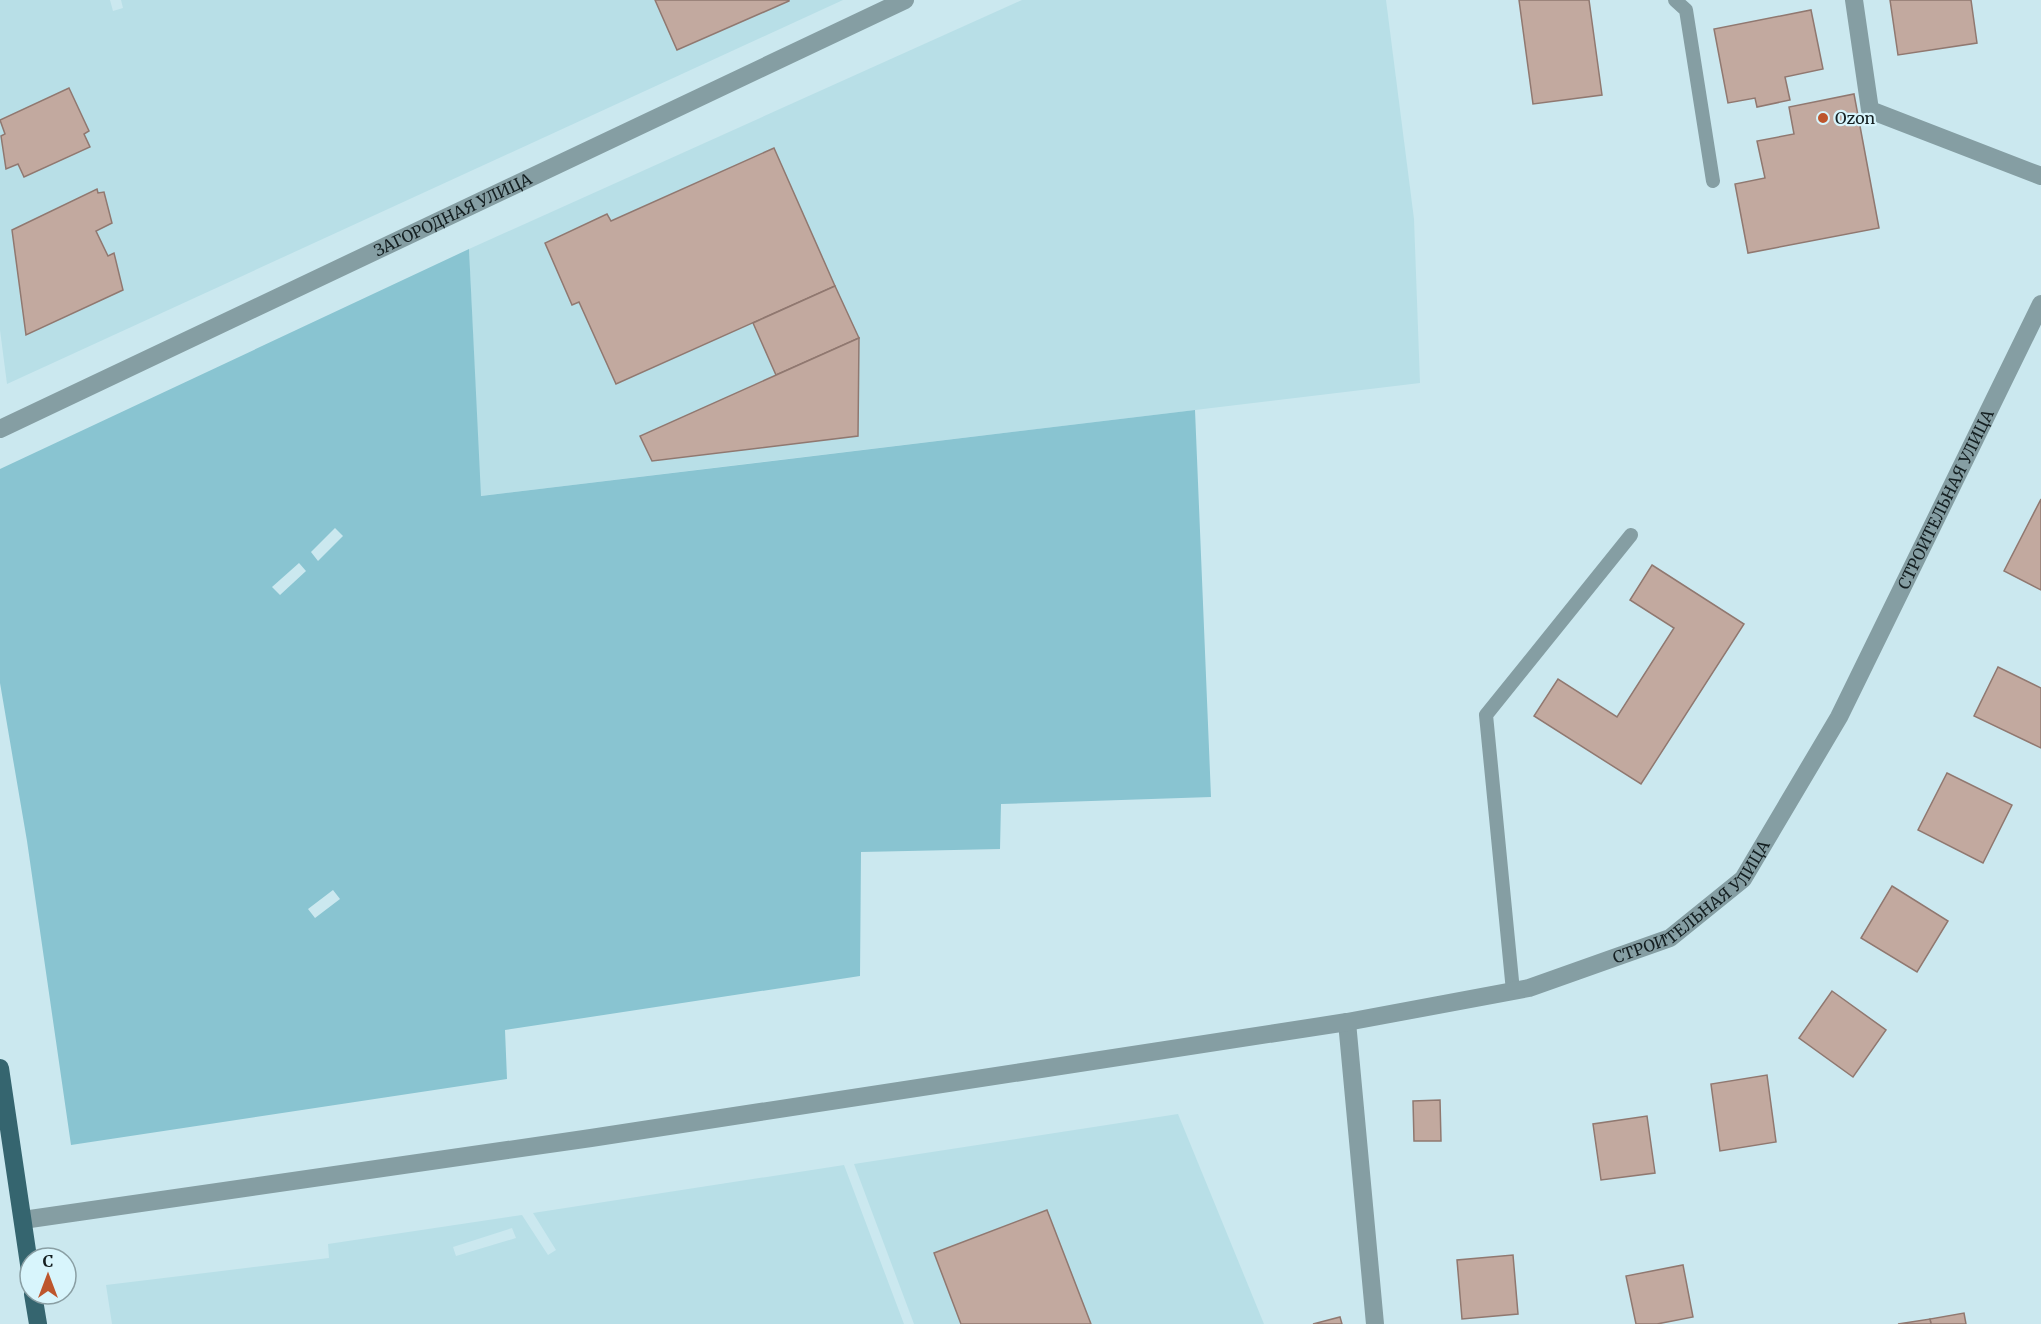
<svg xmlns="http://www.w3.org/2000/svg" width="2041" height="1324" viewBox="0 0 2041 1324" font-family="Merriweather,serif">
<rect width="100%" height="100%" fill="#cbe8ef"/>
<g fill="#b8dfe7" fill-rule="evenodd">
<polygon points="0,0 110,0 113,11 123,8 121,0 843,0 7,384 0,330"/>
<polygon points="1022,0 1386,0 1414,219 1420,383 480,496 469,249"/>
<polygon points="1178,1114 1264,1324 914,1324 854,1164"/>
<path d="M844 1165 904 1324H112L106 1285 329 1258 328 1244 522 1215 548 1255 556 1250 533 1213ZM512 1228 516 1238 456 1256 453 1247Z"/>
</g>
<path fill="#89c4d1" fill-rule="evenodd" d="M469 249 481 496 1195 410 1211 797 1001 804 1000 849 861 852 860 976 505 1030 507 1079 71 1145 27 841 0 683V469ZM335 528 343 536 318 561 311 552ZM299 563 306 571 280 595 272 587ZM333 890 340 899 315 918 308 909Z"/>
<g fill="#c2a99f" stroke="#907870" stroke-width="1.5">
<polygon points="655,0 789,0 789,1 677,50"/>
<polygon points="1519,0 1589,0 1602,95 1533,104"/>
<polygon points="1890,0 1971,0 1977,43 1898,55"/>
<polygon points="1811,10 1823,69 1785,77 1790,100 1757,107 1755,98 1728,103 1714,29"/>
<polygon points="69,88 89,131 84,134 90,147 24,177 18,164 6,169 1,136 5,134 0,120"/>
<polygon points="1854,94 1879,228 1748,253 1735,184 1765,178 1757,141 1794,134 1789,107"/>
<polygon points="774,148 835,286 616,384 579,302 572,305 545,243 607,214 611,221"/>
<polygon points="97,189 98,193 104,192 112,223 96,231 108,256 114,253 123,290 26,335 12,230"/>
<polygon points="835,286 859,338 776,375 753,323"/>
<polygon points="859,338 858,436 652,461 640,436"/>
<polygon points="2041,499 2041,590 2004,571"/>
<polygon points="1652,565 1744,624 1641,784 1534,716 1558,679 1617,717 1674,628 1630,600"/>
<polygon points="1998,667 2041,688 2041,748 1974,716"/>
<polygon points="1947,773 2012,805 1983,863 1918,830"/>
<polygon points="1892,886 1948,921 1917,972 1861,938"/>
<polygon points="1832,991 1886,1030 1853,1077 1799,1038"/>
<polygon points="1767,1075 1776,1142 1720,1151 1711,1084"/>
<polygon points="1440,1100 1441,1141 1414,1141 1413,1101"/>
<polygon points="1647,1116 1655,1173 1601,1180 1593,1124"/>
<polygon points="1047,1210 1091,1324 961,1324 934,1253"/>
<polygon points="1513,1255 1518,1314 1462,1319 1457,1260"/>
<polygon points="1683,1265 1693,1317 1657,1324 1636,1324 1626,1276"/>
<polygon points="1964,1313 1966,1324 1931,1324 1930,1319"/>
<polygon points="1340,1317 1342,1324 1313,1324"/>
<polygon points="1930,1319 1931,1324 1898,1324"/>
</g>
<g fill="none" stroke-linecap="round" stroke-linejoin="round">
<g stroke="#859ea3" stroke-width="14">
<polyline points="1675,0 1686,10 1713,181"/>
<polyline points="1513,991 1486,715 1631,535"/>
</g>
<g stroke="#859ea3" stroke-width="18">
<polyline points="1854,0 1870,110 2041,176"/>
<path id="s1" d="M0 429 905 0"/>
<polyline points="1347,1022 1375,1324"/>
<path id="s2" d="M23 1220 591 1138 1347 1022 1529 988 1670 938 1743 879 1839 717 2041 304"/>
</g>
<g stroke="#35656f" stroke-width="18">
<polyline points="0,1068 30,1271"/>
<polyline points="33,1294 38,1324"/>
</g>
</g>
<circle fill="#bd562d" stroke="#d8f5fc" stroke-width="2" cx="1823" cy="118" r="6"/>
<g text-anchor="middle" stroke-width="4.5" stroke-linejoin="round" paint-order="stroke">
<g font-size="16" fill="#141f21" stroke="#d8f5fc" text-anchor="start">
<text x="1835" y="124">Ozon</text>
</g>
<g font-size="16" fill="#141f21" stroke="#d8f5fc">
<text dy="6" stroke="none"><textPath href="#s1" startOffset="501">ЗАГОРОДНАЯ УЛИЦА</textPath></text>
<text dy="6" stroke="none"><textPath href="#s2" startOffset="2198">СТРОИТЕЛЬНАЯ УЛИЦА</textPath></text>
<text dy="6" stroke="none"><textPath href="#s2" startOffset="1712">СТРОИТЕЛЬНАЯ УЛИЦА</textPath></text>
</g>
</g>
<g transform="translate(48 1276)"><circle r="28" fill="#d8f5fc" stroke="#8a9fa4" stroke-width="1.5"/>
<path d="M0-4.5L10 22L0 15L-10 22Z" fill="#bd562d"/>
<text y="-9" font-size="16" font-weight="bold" text-anchor="middle" fill="#141f21">С</text>
</g>
</svg>
